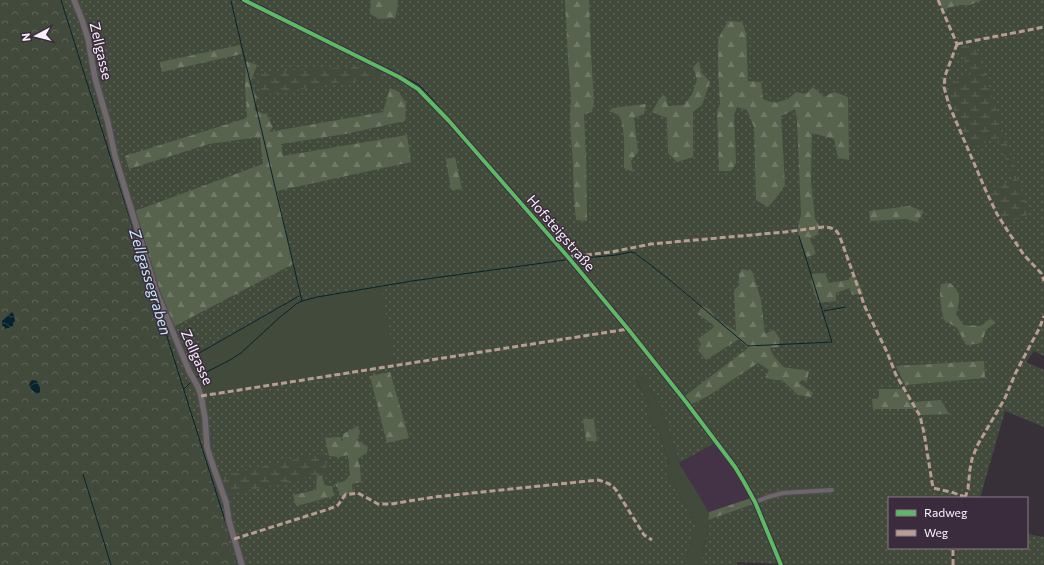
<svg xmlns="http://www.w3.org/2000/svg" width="1044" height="565" viewBox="0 0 1044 565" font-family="Commissioner,sans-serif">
<defs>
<pattern id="grass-dots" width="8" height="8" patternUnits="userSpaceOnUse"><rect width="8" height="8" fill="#424a3b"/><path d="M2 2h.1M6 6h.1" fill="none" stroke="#5e6458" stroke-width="1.8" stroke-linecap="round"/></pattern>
<pattern id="forest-firs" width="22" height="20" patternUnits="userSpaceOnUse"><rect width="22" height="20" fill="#58634e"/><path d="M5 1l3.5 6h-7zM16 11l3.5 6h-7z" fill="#717a68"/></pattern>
<pattern id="wetland-marsh" width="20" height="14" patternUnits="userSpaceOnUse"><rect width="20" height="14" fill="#424a3b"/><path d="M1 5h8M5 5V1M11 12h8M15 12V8" fill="none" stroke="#5e6458"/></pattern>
<pattern id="park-crowns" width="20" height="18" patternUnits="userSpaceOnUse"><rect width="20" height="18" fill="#424a3b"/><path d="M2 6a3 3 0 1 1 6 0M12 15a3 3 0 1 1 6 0" fill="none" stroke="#5e6458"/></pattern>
<pattern id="water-waves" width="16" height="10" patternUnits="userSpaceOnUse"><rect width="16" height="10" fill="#06232e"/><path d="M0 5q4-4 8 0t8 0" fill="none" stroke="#2b434d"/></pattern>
</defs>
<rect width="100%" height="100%" fill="#383039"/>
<polygon fill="#443347" points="715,443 726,457 749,493 751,498 709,512 679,463"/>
<g fill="url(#grass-dots)">
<path d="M46 0H239L389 75 422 89 241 0H1044V356L1034 351 1026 362 1044 370V427L1005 411 980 498H967V482L966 498H889V548H953L952 565H780L779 563 773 564 765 563 737 562V565H700L706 539 708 520 754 504C744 482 730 462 715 443L679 463 660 406 643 375 636 380 651 407 646 408 652 428 658 427 669 465 664 469 696 525 684 565H75Z"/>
<polygon points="1027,534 1044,537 1044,565 954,565 955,548 1027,548"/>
</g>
<g fill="url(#forest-firs)">
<polygon points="371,0 398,0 397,10 395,18 379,19 370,14"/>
<polygon points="565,0 589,0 591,53 594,102 592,112 584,114 586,159 587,221 576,220 574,199 573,166 570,119 571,97 568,60"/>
<polygon points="938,0 982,0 970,5 959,5 942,10"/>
<polygon points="728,21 742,22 746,33 748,81 761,82 763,99 774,103 788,99 796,92 806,94 813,87 824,97 834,92 848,97 849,160 838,158 834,139 812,133 811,181 815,219 819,225 818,234 810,239 816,254 807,257 798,233 798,228 801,214 797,120 795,109 781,116 785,185 776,198 768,207 756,200 754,127 747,110 737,107 734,115 736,163 731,171 719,171 717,111 720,104 718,71 718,39"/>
<polygon points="240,45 242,54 162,72 160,62"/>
<polygon points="246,61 257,65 250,84 257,97 254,110 267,115 273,127 269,132 383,112 390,88 399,92 406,104 405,121 345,134 281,144 283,156 407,135 411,162 277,191 293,264 171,328 132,212 263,164 260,137 209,144 129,169 125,156 247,118 245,86"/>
<polygon points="699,61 701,72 710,82 702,105 693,112 693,157 677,162 668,153 667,118 652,112 658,101 663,95 666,97 668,106 684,105 692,94 697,80 693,67"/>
<path d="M646 104 644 114 634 118 638 152 631 161 633 172 624 168C624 157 626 122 618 115 616 114 612 112 609 111L613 108Z"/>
<polygon points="455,157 462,189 451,190 446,159"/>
<polygon points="910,206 924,212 917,222 906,219 870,221 869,211"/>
<polygon points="742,269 752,271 761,300 765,334 774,330 780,339 779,347 770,348 773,355 783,367 809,371 807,381 802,380 799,383 813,393 811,397 798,395 782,380 775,380 765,378 769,370 758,363 708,396 692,404 685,396 748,348 739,339 706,360 698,350 701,344 698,339 714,327 712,324 698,314 702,306 710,309 716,319 736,331 734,290 739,285 739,274"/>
<polygon points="825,273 829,283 848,280 854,273 863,293 852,295 850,288 836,293 836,301 818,303 811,283 812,274"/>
<path d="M950 283C962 293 960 300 956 314L963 325 981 326 990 319 993 320 995 323 986 330 982 342 977 344 966 345 957 328 944 320C941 307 939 297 941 284Z"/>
<polygon points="984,361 985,378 905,385 896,366"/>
<polygon points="390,372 409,438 387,443 370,376"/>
<polygon points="879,389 902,389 914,409 873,409 872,399 879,399"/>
<polygon points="941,400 949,414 920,415 913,402"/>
<polygon points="583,419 594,419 597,441 586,441"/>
<polygon points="358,426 360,432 357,440 368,447 367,452 358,459 360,466 361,482 352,484 353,493 345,494 342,497 339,495 339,490 335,484 345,481 350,475 348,455 339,457 329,456 325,438 340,437 343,442 343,434"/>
<polygon points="317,475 322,476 325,486 332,486 334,496 296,506 293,495 316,490"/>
<polygon points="751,498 754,504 708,520 709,512"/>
</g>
<g fill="url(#wetland-marsh)">
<polygon points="975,43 1029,214 1005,223 988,189 1014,180 997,138 970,149 945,88 971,74 959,46"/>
<polygon points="371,66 392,76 261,95 258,72"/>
<polygon points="324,453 327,473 228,495 220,476"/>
</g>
<polygon fill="url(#park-crowns)" points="0,0 60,0 235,565 0,565"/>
<g fill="#424a3b">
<polygon points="381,288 395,363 290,382 201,396 184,360 294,301"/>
<polygon points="643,375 660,406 679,463 709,512 706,539 700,565 684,565 696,525 664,469 669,464 658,427 652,428 646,408 651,407 636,379"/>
</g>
<g fill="url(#water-waves)">
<polygon points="12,312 14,315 15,321 13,323 13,326 6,329 2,325 2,321"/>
<polygon points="33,380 37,381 40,388 40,392 37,394 32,390 29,385 31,381"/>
</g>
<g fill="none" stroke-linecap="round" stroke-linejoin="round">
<g stroke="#06232e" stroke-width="1">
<polyline points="61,0 239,565"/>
<polyline points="250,0 300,26 399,74 419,85 427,93 447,116"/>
<polyline points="231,1 302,301"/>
<polyline points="575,259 616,255 631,252 635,253 671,281 748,346 832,342 799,236"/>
<polyline points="824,311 845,307"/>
<polyline points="187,360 299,296"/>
<polyline points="195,378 230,360 241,353 280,317 289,310 296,304 302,301 317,297 412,281 565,260"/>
<polyline points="184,389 192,381"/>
<polyline points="83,474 111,565"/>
</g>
<defs>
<g id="minor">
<polyline points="244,0 399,77 418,89 449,121 568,257 628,329 686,402 735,467 744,482 755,502 781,565"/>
<polyline points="755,502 768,497 783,493 832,490"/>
</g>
<polyline id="secondary" points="74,0 82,20 88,39 95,78 108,123 115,156 156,291 189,371 198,387 201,396 205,418 207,447 210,457 223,494 226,502 229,521 242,565"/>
</defs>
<use href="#minor" stroke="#524c53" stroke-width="6"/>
<use href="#secondary" stroke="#524c53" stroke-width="8"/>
<use href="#minor" stroke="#6e6769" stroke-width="4"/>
<use href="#secondary" stroke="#70696c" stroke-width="5.5"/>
<g stroke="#b99d93" stroke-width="3" stroke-dasharray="6 3" stroke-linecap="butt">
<polyline points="938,0 957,44"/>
<polyline points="957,44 945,76 944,87 949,105 986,191 997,214 1009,233 1024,255 1041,273 1044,281"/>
<polyline points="957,44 1044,27"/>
<path d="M568 257 611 252 651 244 785 232 823 227C831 227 837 229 840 237L865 307 887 352 896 375 920 416 924 433 933 488 951 492 965 497"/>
<polyline points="201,396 628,329"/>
<polyline points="965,498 968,489 970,469 972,459 977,446 1005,398 1016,372 1040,327 1044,316"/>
<path d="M234 539 329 509 338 505 345 495 358 493 378 504H391L434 497 598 480C606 482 611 484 616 490L644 535 652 540"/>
<polyline points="953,565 953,548"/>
</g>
<defs>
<polyline id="cycleway" points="244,0 399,77 418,89 449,121 568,257 628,329 686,402 735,467 744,482 755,502 781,565"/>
</defs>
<use href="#cycleway" stroke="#3b2c3d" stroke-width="6"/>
<use href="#cycleway" stroke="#5cba63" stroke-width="4"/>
</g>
<g text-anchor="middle" stroke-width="3" stroke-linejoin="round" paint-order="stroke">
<g font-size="14" fill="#f9effa" stroke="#3b2c3d">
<text transform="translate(101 51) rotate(77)" y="5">Zellgasse</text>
<text transform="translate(561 233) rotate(49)" y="5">Hofsteigstraße</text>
<text transform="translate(197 357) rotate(66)" y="5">Zellgasse</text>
</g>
<g font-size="15" font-style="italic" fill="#c4e9f9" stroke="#3b2c3d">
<text transform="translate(150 282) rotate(73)" y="5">Zellgassegraben</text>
</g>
</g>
<rect x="888" y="497" width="140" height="52" fill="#3b2c3d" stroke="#877a89"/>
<rect x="896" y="510" width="20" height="6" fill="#5cba63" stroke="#877a89"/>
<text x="924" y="517" font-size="12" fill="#f9effa">Radweg</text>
<rect x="896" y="530" width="20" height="6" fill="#b99d93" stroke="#877a89"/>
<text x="924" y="537" font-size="12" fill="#f9effa">Weg</text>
<g transform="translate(36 36) rotate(263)" stroke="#3b2c3d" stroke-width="3" paint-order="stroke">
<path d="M0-3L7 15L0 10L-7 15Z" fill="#f9effa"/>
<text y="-6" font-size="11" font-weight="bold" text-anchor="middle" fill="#f9effa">N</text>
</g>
</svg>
